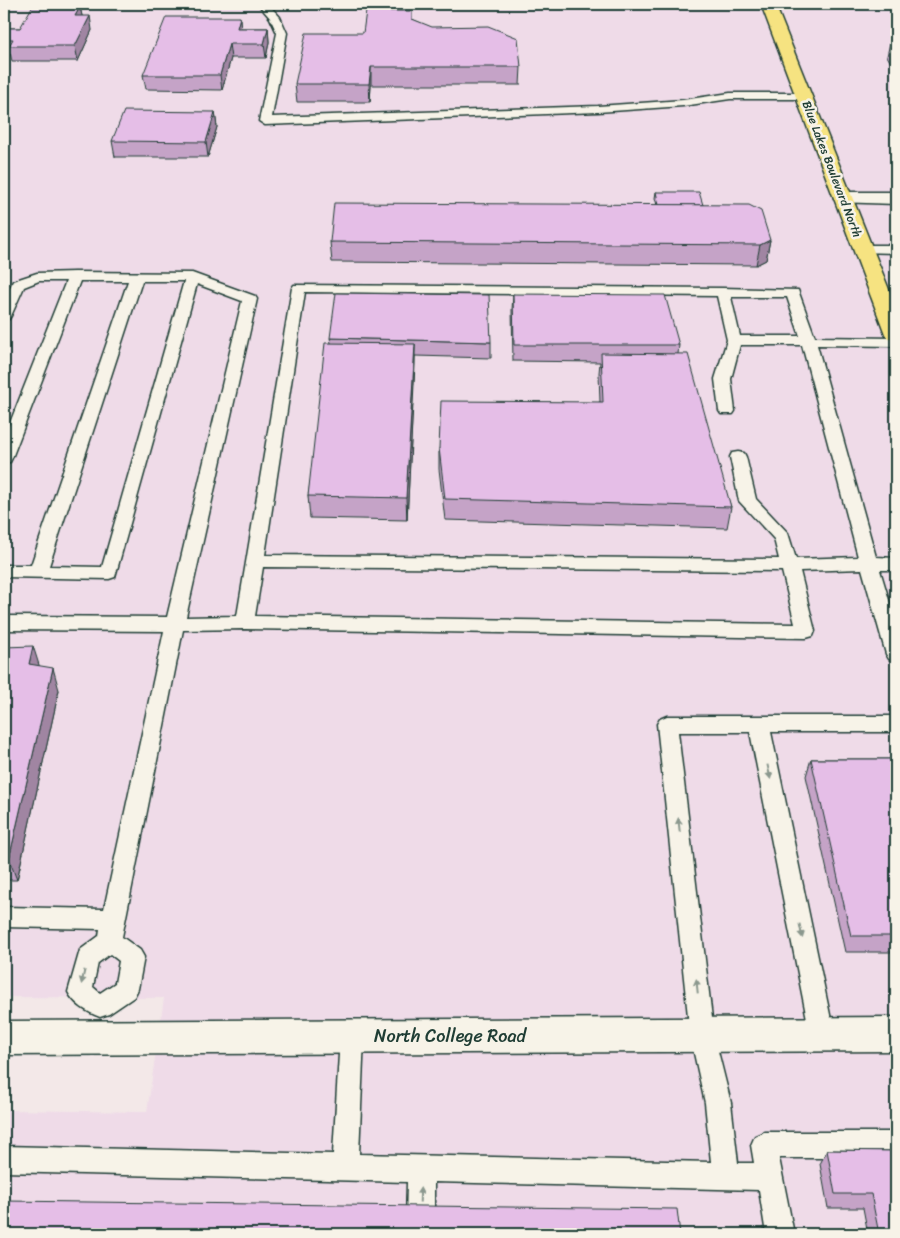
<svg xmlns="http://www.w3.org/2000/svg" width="900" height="1238" viewBox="0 0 900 1238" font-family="Sriracha,sans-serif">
<rect width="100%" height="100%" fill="#f3e8e8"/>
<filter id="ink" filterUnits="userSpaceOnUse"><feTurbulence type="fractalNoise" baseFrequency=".02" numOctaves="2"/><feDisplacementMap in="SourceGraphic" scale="10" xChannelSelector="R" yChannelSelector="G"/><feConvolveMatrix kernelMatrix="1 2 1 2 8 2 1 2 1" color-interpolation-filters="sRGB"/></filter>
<g filter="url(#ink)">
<polygon fill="#efdbe8" points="4,4 896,4 896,1234 4,1234 4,1110 147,1112 164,998 4,997"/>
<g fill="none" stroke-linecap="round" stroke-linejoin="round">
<defs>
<g id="service">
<polygon points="258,4 268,4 280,17 287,33 272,117 598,106 683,100 730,93 804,93 810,96 804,99 730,99 683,106 598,112 265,125 259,121 277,33 270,18"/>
<polygon points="863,245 896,245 896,253 858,252 856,249 858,246"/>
<path d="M75 272 192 273 255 296 257 299 186 617 237 616 292 288 294 285 723 288 798 290 815 337 896 338V346L817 345 876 557 896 558V570H880L896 623V661L889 659 886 654 862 569 800 571 815 631 813 636 806 638 245 629 183 630 122 937 140 950 144 957 138 989 134 997 109 1014 100 1017C87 1012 74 1004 68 992L80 950 99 936 100 929 4 927V907L104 909 164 631 4 630V616L167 617 242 301 197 284 115 577 109 579 4 577V565H31L128 281H80L12 458 10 462 4 463V438L66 281H39L24 287 11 316 9 319 4 320V300L13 281 37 273ZM142 281H184L102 567 49 566ZM305 292 717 296 727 340 715 379 719 411 721 414H733L735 411 731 379 740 345H802L858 557 796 559 788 533 756 499 746 457 744 453 738 452 732 453 730 457 739 501 774 539 779 559 265 555ZM731 297H787L800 336H740ZM263 567 782 571 795 624 255 616ZM110 954 119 961 115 983 100 993 93 987 98 963Z"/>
<polygon points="667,716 896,716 896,732 771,732 834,1034 831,1042 822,1045 813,1042 810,1034 750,732 678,732 714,1035 731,1103 738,1163 754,1163 751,1145 755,1136 764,1132 896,1132 896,1158 779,1158 794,1234 766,1234 759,1190 434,1182 434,1223 430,1233 426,1234 410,1233 406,1223 407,1182 4,1172 4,1146 333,1154 340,1037 343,1029 352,1026 361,1029 364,1037 359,1154 711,1162 705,1103 690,1035 657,724 660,719"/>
<polygon points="4,1027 13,1030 16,1038 13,1047 4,1050"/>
</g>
<polygon id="minor" points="843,192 896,192 896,204 836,202 834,198 836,194"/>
<polygon id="secondary" points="896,1017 896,1051 4,1055 4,1021"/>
<polygon id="primary" points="761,4 775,4 896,307 896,340 888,339 885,334"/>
</defs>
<use href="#service" stroke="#1f3d34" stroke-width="3"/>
<use href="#minor" stroke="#1f3d34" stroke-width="3"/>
<use href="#secondary" stroke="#1f3d34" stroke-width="3"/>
<use href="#primary" stroke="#1f3d34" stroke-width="3"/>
<use href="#service" fill="#f7f3e8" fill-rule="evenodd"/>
<use href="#minor" fill="#f7f3e8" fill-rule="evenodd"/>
<use href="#secondary" fill="#f7f3e8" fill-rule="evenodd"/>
<use href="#primary" fill="#f6e381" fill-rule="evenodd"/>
</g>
<g fill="#c5a3c7" stroke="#1f3d34">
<polygon points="80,7 82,16 92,30 78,61 12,61 10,53 4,53 4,28 20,28"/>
<polygon points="412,19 521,67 520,85 371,85 370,102 297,102 295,84 363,33"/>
<polygon points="241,28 268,28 269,42 266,58 231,58 222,90 146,89 143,75"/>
<polygon points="891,38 896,38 896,72 887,56"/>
<polygon points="215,112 217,127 208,157 115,157 112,141"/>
<polygon points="656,192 703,205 770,240 766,260 756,265 332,262 330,242 657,205 655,198"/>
<polygon points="513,294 679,345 678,354 731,507 727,528 445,520 439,469 439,448 600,402 599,373 600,362 513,361 512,310"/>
<polygon points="330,338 491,342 491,358 415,356 407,520 310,518 308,496 331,343"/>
<polygon points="4,647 39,666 59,690 17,880 4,880"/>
<polygon points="811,759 896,759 896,952 845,952 806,776"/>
<polygon points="827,1150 896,1151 896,1234 868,1234 863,1208 828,1208 820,1164"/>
</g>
<g fill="#a085a2" stroke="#1f3d34">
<polygon points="6,4 9,18 4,28 4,8"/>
<polygon points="80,7 83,20 75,16"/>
<polygon points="90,16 92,30 78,61 75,46"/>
<polygon points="240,17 241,31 237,28"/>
<polygon points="268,28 269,42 266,58 264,44"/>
<polygon points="229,44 231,58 222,90 220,75"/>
<polygon points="371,67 371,85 370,102 369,84"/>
<polygon points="215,112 217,127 208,157 206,142"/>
<polygon points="770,240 766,260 756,265 760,245"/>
<polygon points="415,344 415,365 407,520 406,498"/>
<polygon points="33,646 40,668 29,664"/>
<polygon points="53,668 59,690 17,880 9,859"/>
</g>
<g fill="#e5bee7" stroke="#1f3d34">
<polygon points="32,7 80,7 75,16 90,16 75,46 9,46 13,39 4,39 4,28 20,28"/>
<polygon points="366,11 412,11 412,19 432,27 488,26 518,38 521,67 371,67 369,84 295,84 306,33 363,33"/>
<polygon points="166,17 240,17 237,28 268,28 264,44 229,44 220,75 143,75"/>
<polygon points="891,38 896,38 896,47"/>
<polygon points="124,111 215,112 206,142 112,141"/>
<polygon points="656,192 699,192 703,205 659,205"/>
<polygon points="334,203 749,205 761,211 770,240 760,245 330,242"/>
<polygon points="336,293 489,295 491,342 330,338"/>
<polygon points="513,294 665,295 679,345 514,345"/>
<polygon points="325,343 415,344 406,498 308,496"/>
<polygon points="601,353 688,354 731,507 445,499 439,448 441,401 603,402"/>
<polygon points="33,646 29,664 53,668 9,859 4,859 4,647"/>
<polygon points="811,759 896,759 896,936 851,936"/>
<polygon points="827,1150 896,1151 896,1234 879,1234 871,1194 835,1194"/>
<polygon points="4,1201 677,1209 680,1234 4,1234"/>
</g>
<defs><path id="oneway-solid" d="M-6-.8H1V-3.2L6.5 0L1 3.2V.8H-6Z" transform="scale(1.25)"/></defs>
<g fill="#8b988e">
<use href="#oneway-solid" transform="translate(769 772) rotate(78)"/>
<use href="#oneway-solid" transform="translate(679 825) rotate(-96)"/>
<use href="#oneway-solid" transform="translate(801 931) rotate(78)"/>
<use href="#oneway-solid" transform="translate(83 977) rotate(103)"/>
<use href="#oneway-solid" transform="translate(697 986) rotate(-96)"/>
<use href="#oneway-solid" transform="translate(420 1195) rotate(-88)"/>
</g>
</g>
<g text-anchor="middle" stroke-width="5" stroke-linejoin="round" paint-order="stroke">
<g font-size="12" fill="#1f3d34" stroke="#f7f3e8">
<text transform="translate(832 169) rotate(69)" y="4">Blue Lakes Boulevard North</text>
</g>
<g font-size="18" fill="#1f3d34" stroke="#f7f3e8">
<text x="450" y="1042">North College Road</text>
</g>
</g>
<rect width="900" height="1238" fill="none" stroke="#f7f3e8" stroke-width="20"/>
<rect x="10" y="10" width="880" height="1218" fill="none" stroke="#1f3d34" stroke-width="2" filter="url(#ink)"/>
</svg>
